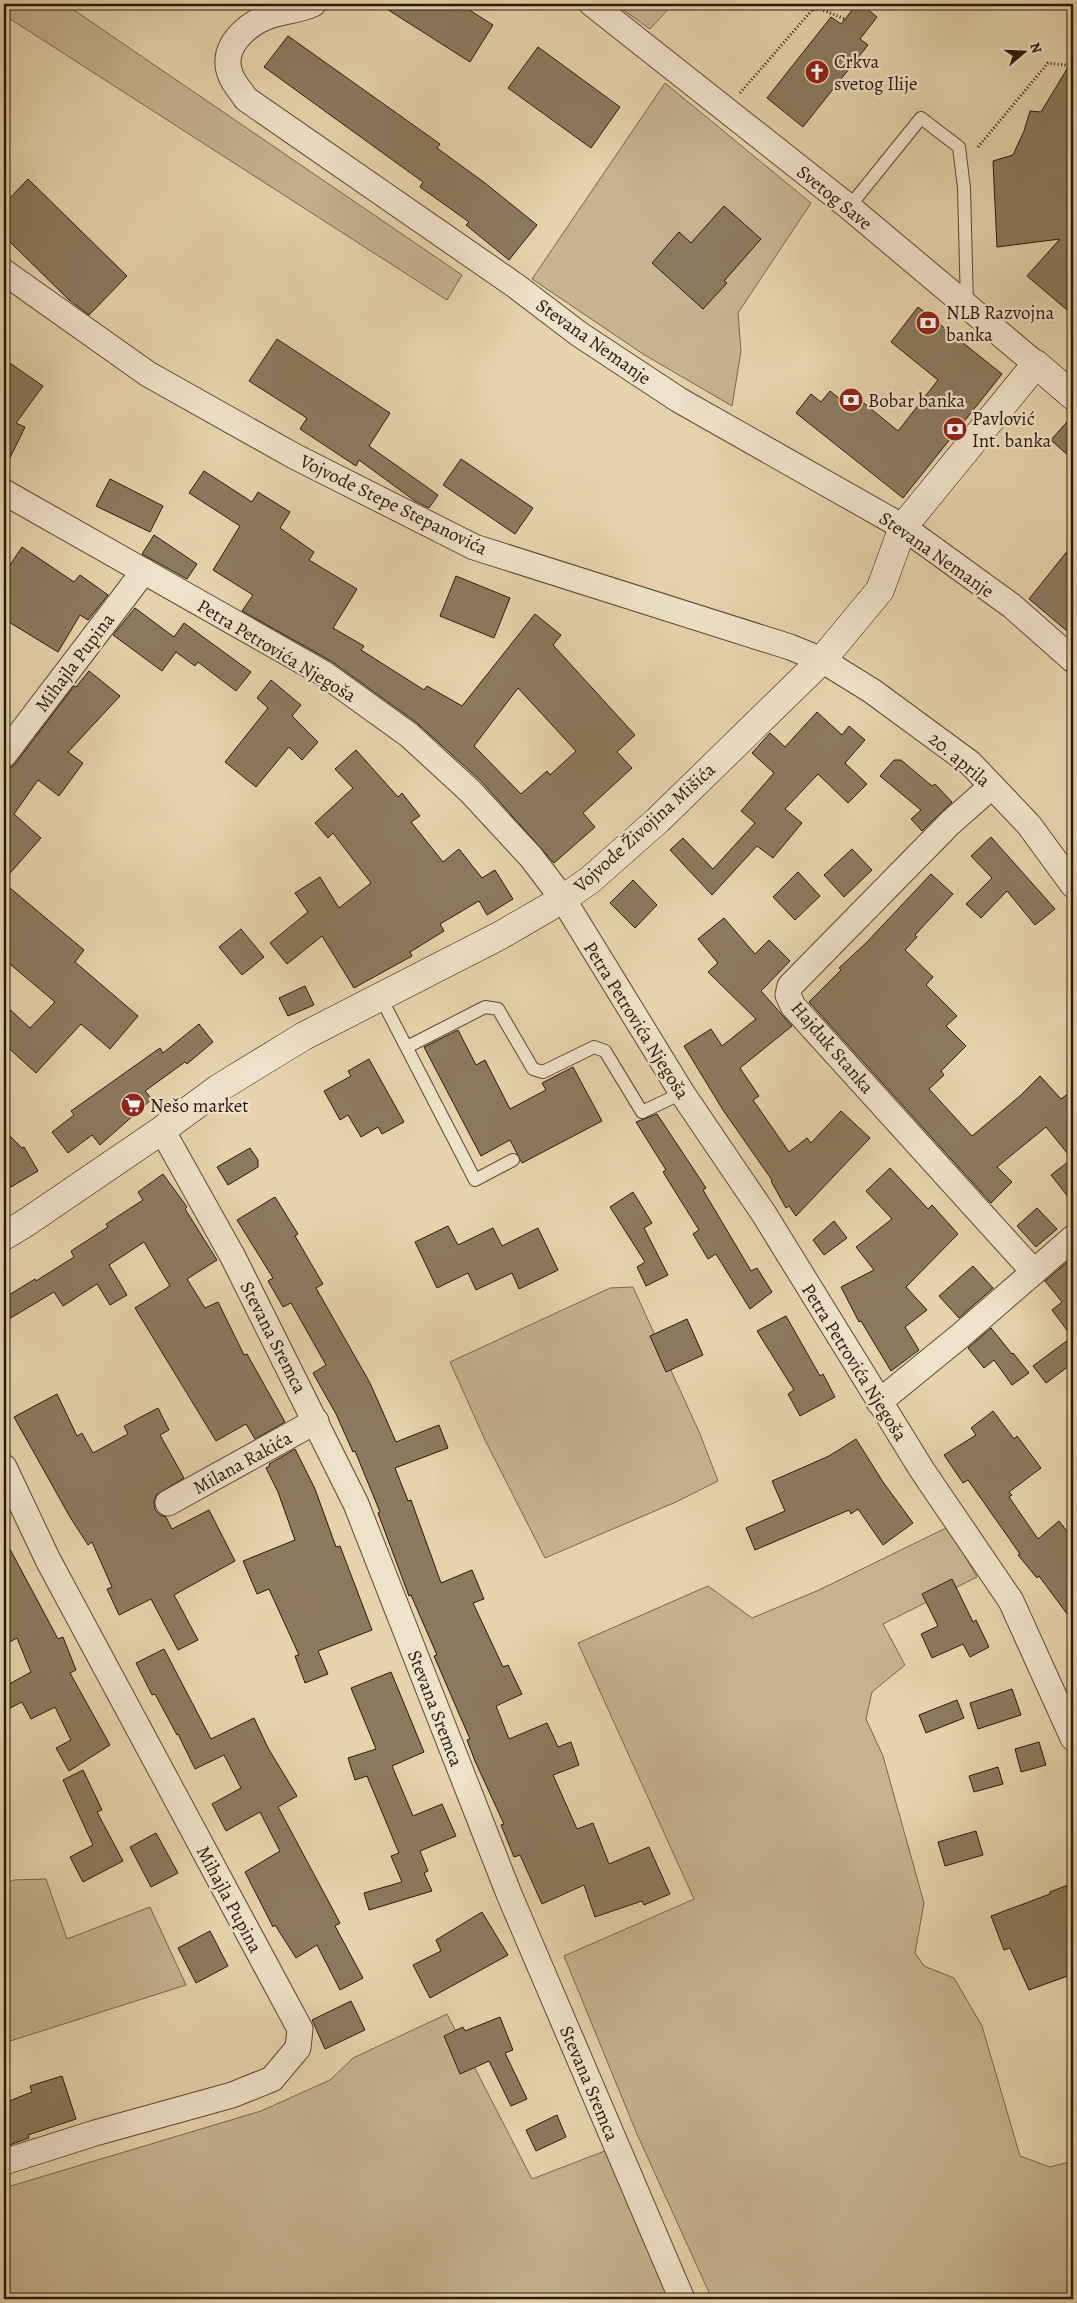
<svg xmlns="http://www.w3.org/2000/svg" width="1077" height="2303" viewBox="0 0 1077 2303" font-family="Alegreya,serif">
<rect width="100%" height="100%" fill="#e6d3ad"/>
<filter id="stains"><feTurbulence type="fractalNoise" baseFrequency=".004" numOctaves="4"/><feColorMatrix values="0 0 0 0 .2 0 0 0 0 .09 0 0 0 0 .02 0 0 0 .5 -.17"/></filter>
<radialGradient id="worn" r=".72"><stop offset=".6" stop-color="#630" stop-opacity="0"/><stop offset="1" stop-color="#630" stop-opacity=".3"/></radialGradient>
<g fill="#c6b391" stroke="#78664d">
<polygon points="4,4 65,4 462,275 447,300 4,15"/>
<polygon points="615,4 673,4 650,29"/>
<polygon points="665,83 811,203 738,313 741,351 732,406 643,354 532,279"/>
<polygon points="633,1287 700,1434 718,1481 676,1502 545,1558 485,1440 450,1362 610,1288"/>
<polygon points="948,1527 977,1577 883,1624 905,1665 872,1692 866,1719 883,1756 924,1903 915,1953 924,1966 954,1978 982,2026 1020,2156 1050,2167 1073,2161 1073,2299 712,2299 637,2134 564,1956 694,1899 578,1643 708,1586 752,1618 819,1590"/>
<polygon points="46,1879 67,1939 150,1907 186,1985 4,2043 4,1884 14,1880"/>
<polygon points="447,2014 532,2179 623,2144 689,2299 4,2299 4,2188 261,2111 330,2080 353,2058"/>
</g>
<g fill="#8c7a5e" stroke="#2b1909" fill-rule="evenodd">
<polygon points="379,4 460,4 493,25 470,62"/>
<polygon points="857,4 861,4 877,17 860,39 868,45 803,127 767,98 831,17 841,24"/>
<polygon points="288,36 440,144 437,148 485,183 537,225 509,260 466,225 469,222 420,187 423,182 264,67"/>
<polygon points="538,47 620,107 591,148 508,88"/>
<polygon points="1073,59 1073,315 1027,276 1060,239 997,247 993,161 1013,155 1024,131 1030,111 1041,112"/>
<polygon points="28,179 127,276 89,315 69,300 4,236 4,204"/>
<polygon points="724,206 761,239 724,281 727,283 703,309 652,263 679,232 691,243"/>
<polygon points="918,307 1002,374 903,498 796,413 811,394 821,402 830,391 840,399 848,390 898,431 938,380 891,342"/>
<polygon points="277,339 390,413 369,446 438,495 429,508 415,501 359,460 356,466 300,429 307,418 249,381"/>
<polygon points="4,359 43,386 16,423 25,427 4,470"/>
<polygon points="1073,415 1073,460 1051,440"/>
<polygon points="461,459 533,508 515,534 443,485"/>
<path d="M204 471 252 502 258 492 290 512 280 528 314 552 309 560 357 589 333 628 364 646 361 650 424 690 427 686 462 706 535 614 561 635 553 645 635 735 617 752 632 768 583 813 595 827 554 863 481 781 417 723 331 661 242 611 253 595 213 570 240 526 189 493ZM518 688 576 751 550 775 547 771 521 794 474 746Z"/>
<polygon points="110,479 163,506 150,532 96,506"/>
<polygon points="154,535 197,564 187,579 142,554"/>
<polygon points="1073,544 1073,636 1029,599"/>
<polygon points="22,547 74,582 80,575 108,595 88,620 80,615 58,652 4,619 4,574"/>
<polygon points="456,576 510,598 494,638 440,616"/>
<polygon points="135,608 174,637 184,623 251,672 236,691 198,662 195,666 176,652 162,671 113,635"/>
<polygon points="89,671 120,696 68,752 83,763 59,796 38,780 14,814 41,838 4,880 4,769 10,768 15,764 74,686 76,687"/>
<polygon points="271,680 301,705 292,716 318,742 302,760 289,747 256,787 225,762 268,708 257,698"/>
<polygon points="817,712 842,735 849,726 865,740 845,763 867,784 848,803 818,774 785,809 802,823 773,858 757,846 712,895 670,850 683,838 713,869 755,823 741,811 774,773 752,753 770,733 785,747"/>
<polygon points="356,750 398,797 402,793 420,816 411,822 443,862 459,849 482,878 495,870 513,899 487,915 479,901 440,924 444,931 410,952 412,956 354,988 322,936 287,964 270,943 308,912 295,893 320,877 339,908 371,883 333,833 328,838 315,823 353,788 335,769"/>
<polygon points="894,760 901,760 932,786 935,784 952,802 922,831 911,819 921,810 880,776"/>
<polygon points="991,837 1055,909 1035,925 1007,891 981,918 966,904 992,878 971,856"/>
<polygon points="852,849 872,870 844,897 824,875"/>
<polygon points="798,872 820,896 795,920 773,897"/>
<polygon points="931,874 953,894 915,935 917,937 905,950 933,977 926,985 957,1016 946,1026 966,1046 941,1071 944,1075 929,1089 972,1136 1020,1096 1040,1076 1061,1099 1073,1090 1073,1203 1051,1175 1072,1159 1046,1127 997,1167 1012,1182 991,1203 809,1002 841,970 839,968 866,943"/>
<polygon points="633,880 657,905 635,928 610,903"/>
<polygon points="4,883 84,950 75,962 138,1016 110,1049 81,1024 36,1073 4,1044 4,1004 30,1028 55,1002 4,959"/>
<polygon points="724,918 755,954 769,940 790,961 761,991 792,1026 740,1068 759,1096 753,1100 789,1152 807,1138 811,1143 841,1111 870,1138 796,1216 789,1206 786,1208 771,1181 772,1180 723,1110 684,1046 711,1029 722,1046 756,1019 708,972 718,963 698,939"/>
<polygon points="241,929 264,957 242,975 219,947"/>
<polygon points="305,986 314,1005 288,1016 279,998"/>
<polygon points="199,1024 213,1042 187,1064 185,1062 145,1091 152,1099 100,1145 92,1135 68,1153 52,1132 74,1115 71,1111 160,1048 163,1053"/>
<polygon points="458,1030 476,1065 485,1060 510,1109 546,1090 542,1083 573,1067 602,1121 522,1163 510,1140 481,1156 424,1047"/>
<polygon points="369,1059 404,1122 382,1134 378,1127 361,1137 348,1115 340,1120 324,1091 351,1076 348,1071"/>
<polygon points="657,1114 706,1188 703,1190 751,1271 757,1268 772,1292 750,1309 716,1254 708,1259 693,1234 699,1230 663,1172 666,1170 636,1122"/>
<polygon points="4,1130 22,1148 24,1147 38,1171 11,1187 4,1175"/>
<polygon points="250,1148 258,1160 258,1167 228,1185 217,1167"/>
<polygon points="890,1168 928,1209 932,1205 958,1234 906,1287 927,1310 905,1327 919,1350 891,1371 861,1321 859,1322 841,1287 874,1270 856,1247 892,1219 866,1191"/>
<polygon points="163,1174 187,1207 185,1209 217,1260 187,1279 205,1308 218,1302 244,1355 247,1354 285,1422 255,1439 246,1424 216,1441 135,1308 170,1286 144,1242 109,1265 127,1295 110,1305 97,1284 63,1306 54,1292 4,1322 4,1298 35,1279 36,1281 74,1257 71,1251 108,1227 106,1224 143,1200 138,1192"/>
<polygon points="633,1192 652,1223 644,1228 668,1275 646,1286 637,1267 645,1262 610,1207"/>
<polygon points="275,1197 298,1234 295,1236 323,1284 316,1288 370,1383 396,1442 439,1425 448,1448 395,1468 408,1501 411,1500 441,1583 472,1570 484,1599 473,1603 503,1667 508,1665 522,1694 496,1706 509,1739 547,1723 558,1747 571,1742 579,1765 553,1775 577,1829 593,1823 609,1864 649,1847 670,1894 644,1905 642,1901 595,1917 584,1885 542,1904 520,1855 514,1857 501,1825 504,1824 475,1761 467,1740 470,1739 434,1656 437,1655 411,1595 409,1596 378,1513 380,1512 355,1451 353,1452 336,1414 313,1373 326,1365 291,1303 283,1307 268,1281 273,1278 237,1220"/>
<polygon points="1037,1208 1057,1229 1036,1247 1017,1226"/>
<polygon points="834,1221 847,1238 824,1255 813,1240"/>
<polygon points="448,1226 458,1245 493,1228 502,1246 538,1228 558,1270 519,1289 512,1273 476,1290 468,1273 437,1288 415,1242"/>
<polygon points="1073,1257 1073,1363 1046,1383 1033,1366 1072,1337 1052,1310 1062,1302 1045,1281"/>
<polygon points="973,1266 993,1288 959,1318 939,1296"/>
<polygon points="786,1316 820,1376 823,1374 835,1397 800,1416 788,1394 794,1390 757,1331"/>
<polygon points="687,1319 703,1355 666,1372 650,1336"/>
<polygon points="991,1328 1012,1354 1013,1353 1029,1373 1012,1385 994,1360 984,1368 968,1348"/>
<polygon points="57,1394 77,1436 82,1433 93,1453 128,1434 124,1426 158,1408 169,1430 160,1435 184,1478 156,1495 154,1502 155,1510 160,1515 166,1517 172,1529 209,1510 235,1561 174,1595 198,1640 178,1650 151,1599 119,1615 107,1589 112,1587 92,1542 88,1545 70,1517 14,1417"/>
<polygon points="993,1411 1014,1439 1017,1436 1041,1468 1009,1492 1012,1495 1009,1497 1038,1539 1059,1521 1073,1539 1073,1622 1039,1576 1037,1578 1018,1555 1020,1554 968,1480 963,1483 944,1455 976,1435 971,1428"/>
<polygon points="856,1439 883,1482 913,1523 883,1545 858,1509 851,1514 849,1510 755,1550 746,1528 785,1511 772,1481 829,1456"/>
<polygon points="295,1449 315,1489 336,1547 340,1546 372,1630 318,1651 328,1674 305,1683 295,1656 299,1655 269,1589 257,1594 243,1561 295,1540 278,1492 266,1468 270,1466 269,1464"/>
<polygon points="4,1538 58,1639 63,1637 76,1670 70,1673 110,1745 69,1771 56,1748 71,1740 55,1707 31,1719 22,1702 10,1708 4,1697 4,1687 31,1672 17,1638 4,1645"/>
<polygon points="952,1579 973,1622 976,1620 989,1647 970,1657 963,1644 932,1658 921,1634 938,1626 922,1594"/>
<polygon points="164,1649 211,1739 254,1718 268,1748 297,1796 278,1807 340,1923 335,1926 363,1978 340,1990 317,1945 296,1958 275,1925 273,1927 245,1872 280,1851 260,1812 226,1831 212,1804 241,1788 224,1755 195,1769 178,1734 177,1735 155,1694 152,1695 136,1663"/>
<polygon points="391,1672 424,1752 392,1766 413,1816 442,1804 456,1836 420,1851 428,1871 424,1873 432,1891 369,1910 364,1893 402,1882 391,1856 399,1853 367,1776 355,1780 348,1758 376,1749 351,1688"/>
<polygon points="1012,1689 1021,1715 978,1729 970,1703"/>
<polygon points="957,1700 964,1718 926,1733 919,1715"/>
<polygon points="1039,1742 1046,1765 1021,1772 1015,1749"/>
<polygon points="998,1767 1003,1784 974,1792 969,1776"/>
<polygon points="83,1770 102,1810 97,1812 123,1861 83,1882 70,1857 93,1845 63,1780"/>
<polygon points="976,1831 983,1855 945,1866 938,1842"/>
<polygon points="156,1833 178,1873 151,1887 130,1847"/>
<polygon points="1073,1883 1073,1974 1029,1990 1010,1948 1004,1950 991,1916 1050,1894 1050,1892"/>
<polygon points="482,1912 508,1955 430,1998 413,1965 441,1951 436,1940"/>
<polygon points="210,1931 228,1966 196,1983 178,1948"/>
<polygon points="351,2001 365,2030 325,2049 312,2020"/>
<polygon points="500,2017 513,2050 505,2053 527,2099 511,2106 489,2061 460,2074 444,2036 463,2027 465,2031"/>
<polygon points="62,2076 76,2119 28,2135 29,2138 4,2147 4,2103 32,2092 30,2086"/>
<polygon points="557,2115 566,2137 536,2151 526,2130"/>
</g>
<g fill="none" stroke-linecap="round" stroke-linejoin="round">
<defs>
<g id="lane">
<polyline points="849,207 921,118 959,147 964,188 967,306"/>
<polyline points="381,998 475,1180 513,1160"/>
<polyline points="407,1047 485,1007 498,1009 533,1069 543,1072 594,1047 605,1051 642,1112 682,1093"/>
</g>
<g id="street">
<path d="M313 4C301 10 285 11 272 15 248 23 218 47 231 76 234 84 241 91 246 99L516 286 579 334 679 400 903 527 1012 606 1073 660"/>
<polyline points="592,4 849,207 1036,364"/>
<polyline points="4,272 148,374 294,456 474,547 790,647 822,660 872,691 970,763 1029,825 1073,885"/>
<polyline points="4,492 323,673 409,735 470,791 531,857 563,899 682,1093 764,1214 922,1470 1011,1601 1073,1738"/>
<polyline points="4,755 144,571"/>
<polyline points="992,786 950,823 790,986 788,995 793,1006 1034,1272"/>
<polyline points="162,1130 233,1257 356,1504 509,1894 682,2299"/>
<polyline points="879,1402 960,1336 1073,1238"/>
<polyline points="4,1467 48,1560 300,2029 298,2048 272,2079 232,2095 95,2133 4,2162"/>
<polyline points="168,1503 316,1421"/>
</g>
<polyline id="secondary" points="4,1236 27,1222 162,1130 219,1088 304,1036 501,935 563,899 590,880 658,820 822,660 880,590 903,527 1036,364 1073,396"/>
</defs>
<use href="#lane" stroke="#5a4832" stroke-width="14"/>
<use href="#street" stroke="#5a4832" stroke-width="27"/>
<use href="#secondary" stroke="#2b1909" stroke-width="29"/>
<g stroke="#2b1909" stroke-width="3" stroke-dasharray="1 2.5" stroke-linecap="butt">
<polyline points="805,4 812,10 820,9 845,19"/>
<polyline points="740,93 812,10"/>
<polyline points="978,147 1048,63 1073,66"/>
</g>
<use href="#lane" stroke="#efe2ca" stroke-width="12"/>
<use href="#street" stroke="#efe2ca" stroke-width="25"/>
<use href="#secondary" stroke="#efe2ca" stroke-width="28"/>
</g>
<defs>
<symbol id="church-disc" viewBox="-11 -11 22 22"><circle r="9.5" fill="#8f2418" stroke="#efe2ca"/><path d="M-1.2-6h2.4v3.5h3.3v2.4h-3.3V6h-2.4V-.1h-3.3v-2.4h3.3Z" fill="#fff"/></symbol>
<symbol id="bank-disc" viewBox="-11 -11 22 22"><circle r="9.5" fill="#8f2418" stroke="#efe2ca"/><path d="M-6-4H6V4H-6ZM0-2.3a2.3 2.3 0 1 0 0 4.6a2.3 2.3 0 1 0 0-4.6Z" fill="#fff"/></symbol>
<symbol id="supermarket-disc" viewBox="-11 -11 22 22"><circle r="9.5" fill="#8f2418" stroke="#efe2ca"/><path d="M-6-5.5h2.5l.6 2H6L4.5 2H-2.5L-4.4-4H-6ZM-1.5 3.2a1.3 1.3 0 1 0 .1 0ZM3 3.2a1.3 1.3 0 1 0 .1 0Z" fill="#fff"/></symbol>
</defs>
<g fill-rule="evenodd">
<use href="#church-disc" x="803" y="58" width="28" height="28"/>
<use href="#bank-disc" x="914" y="309" width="28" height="28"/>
<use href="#bank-disc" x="837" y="386" width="28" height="28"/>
<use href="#bank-disc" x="941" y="415" width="28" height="28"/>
<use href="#supermarket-disc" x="119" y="1091" width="28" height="28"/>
</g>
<g text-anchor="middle" stroke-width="4.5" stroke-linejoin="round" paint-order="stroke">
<g font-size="19" fill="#2b1909" stroke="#efe2ca" text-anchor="start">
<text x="834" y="68">Crkva<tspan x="834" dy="22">svetog Ilije</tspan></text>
<text x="946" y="319">NLB Razvojna<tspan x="946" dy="22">banka</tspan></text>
<text x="868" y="407">Bobar banka</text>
<text x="972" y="425">Pavlović<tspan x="972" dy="22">Int. banka</tspan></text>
<text x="150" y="1112">Nešo market</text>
</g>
<g font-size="19" fill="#2b1909" stroke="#efe2ca">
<text transform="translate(835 197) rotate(39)" y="7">Svetog Save</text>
<text transform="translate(594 341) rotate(35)" y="7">Stevana Nemanje</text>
<text transform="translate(394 504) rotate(26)" y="7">Vojvode Stepe Stepanovića</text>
<text transform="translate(937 554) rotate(35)" y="7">Stevana Nemanje</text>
<text transform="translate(277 650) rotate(31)" y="7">Petra Petrovića Njegoša</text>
<text transform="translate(74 662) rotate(-53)" y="7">Mihajla Pupina</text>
<text transform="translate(960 759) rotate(40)" y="7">20. aprila</text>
<text transform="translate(644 827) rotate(-42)" y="7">Vojvode Živojina Mišića</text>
<text transform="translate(637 1020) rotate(58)" y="7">Petra Petrovića Njegoša</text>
<text transform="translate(833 1047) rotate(49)" y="7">Hajduk Stanka</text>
<text transform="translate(274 1337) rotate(63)" y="7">Stevana Sremca</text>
<text transform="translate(855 1362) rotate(58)" y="7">Petra Petrovića Njegoša</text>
<text transform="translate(242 1462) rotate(-29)" y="7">Milana Rakića</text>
<text transform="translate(436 1708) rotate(69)" y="7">Stevana Sremca</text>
<text transform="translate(230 1899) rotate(62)" y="7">Mihajla Pupina</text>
<text transform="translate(590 2083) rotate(67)" y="7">Stevana Sremca</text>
</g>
</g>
<rect width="1077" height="2303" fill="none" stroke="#e6d3ad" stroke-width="20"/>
<rect x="5" y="5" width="1067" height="2293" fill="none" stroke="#2b1909" stroke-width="2.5"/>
<rect x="10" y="10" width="1057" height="2283" fill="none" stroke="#2b1909"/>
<g transform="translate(1024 52) rotate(71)" stroke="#efe2ca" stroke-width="4" paint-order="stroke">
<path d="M0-4L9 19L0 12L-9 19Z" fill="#2b1909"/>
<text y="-8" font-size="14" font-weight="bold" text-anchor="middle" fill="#2b1909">N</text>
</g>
<rect width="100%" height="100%" filter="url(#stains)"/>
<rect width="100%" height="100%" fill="url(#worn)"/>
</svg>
